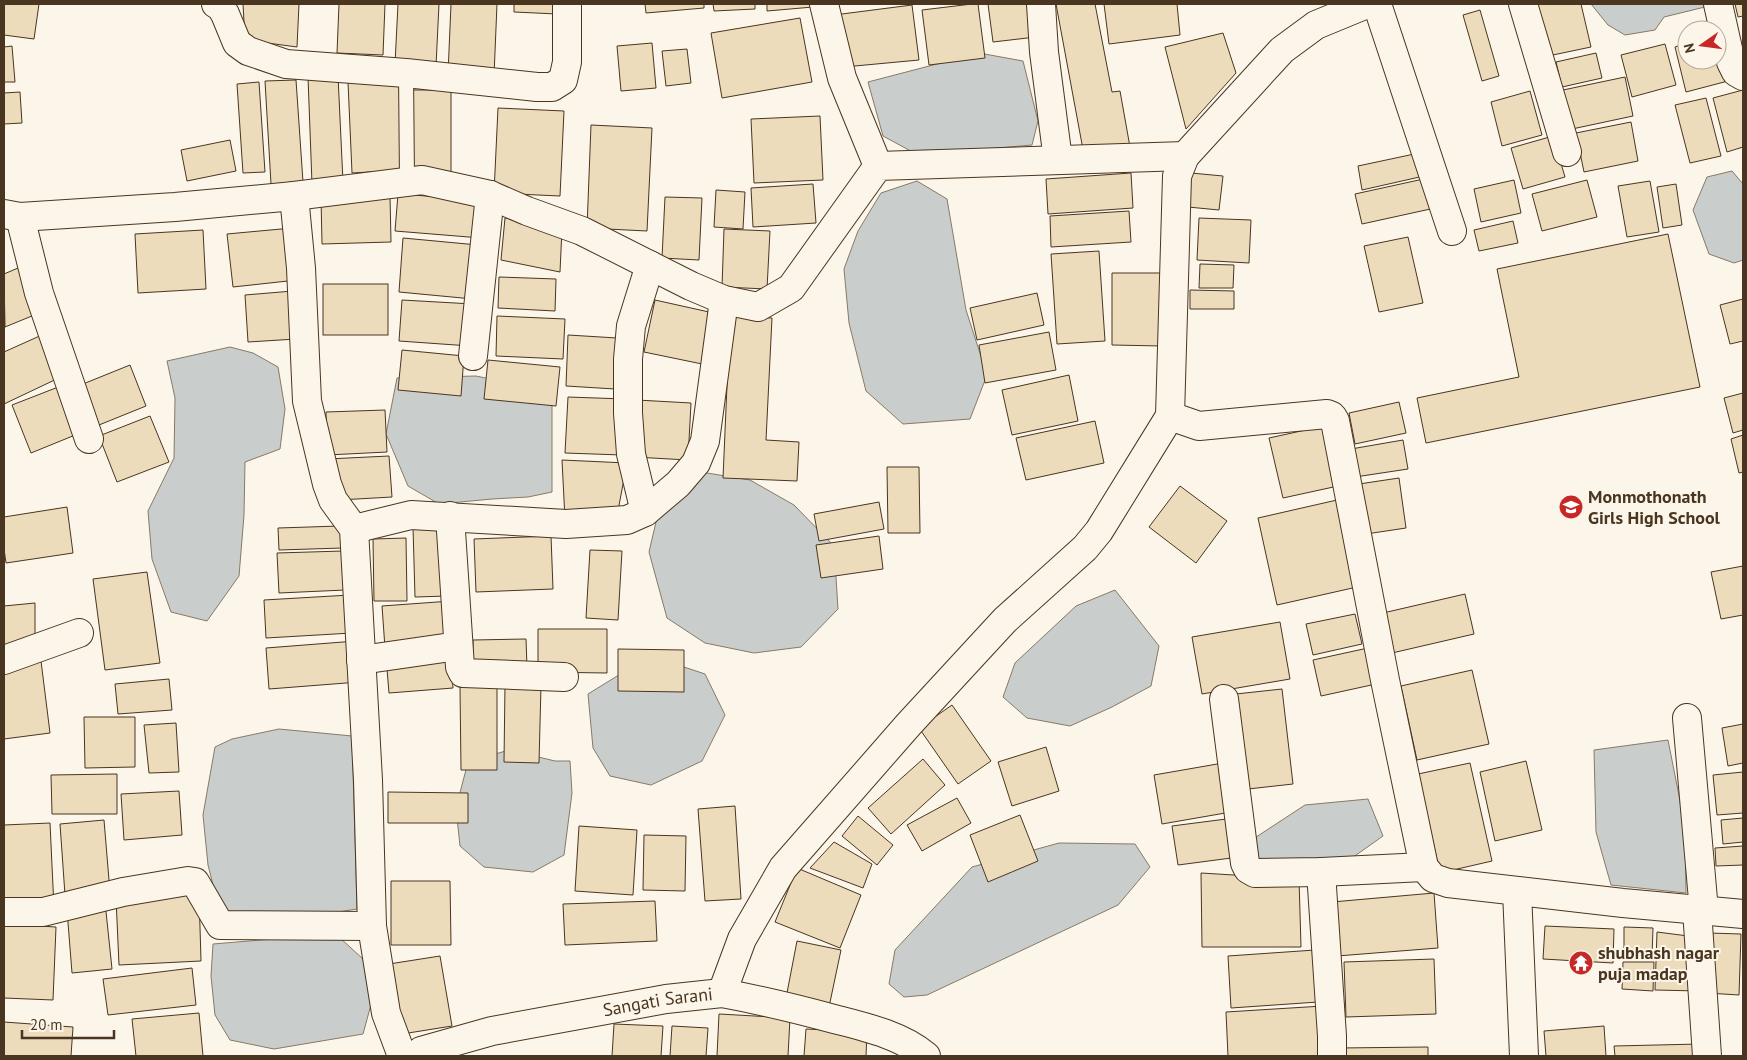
<svg xmlns="http://www.w3.org/2000/svg" width="1747" height="1060" viewBox="0 0 1747 1060" font-family="'PT Sans',sans-serif">
<rect width="100%" height="100%" fill="#fbf6e9"/>
<g fill="#c9cecd" stroke="#887966">
<polygon points="1591,4 1704,4 1705,7 1664,17 1655,30 1625,35 1608,25"/>
<polygon points="979,53 1023,61 1038,121 1032,145 918,155 883,136 868,82"/>
<polygon points="1732,171 1743,184 1743,260 1734,263 1709,254 1693,210 1707,177"/>
<polygon points="917,181 947,199 966,310 987,375 970,419 903,424 866,391 849,323 844,269 858,231 881,193"/>
<polygon points="230,347 253,353 278,367 285,409 280,449 245,462 244,515 239,576 207,621 171,612 152,559 148,511 174,458 175,398 167,361"/>
<polygon points="476,376 552,392 552,492 528,497 492,499 439,504 408,486 386,434 397,378"/>
<polygon points="701,472 750,480 794,505 834,546 838,609 801,647 754,653 705,643 667,618 649,552 656,522"/>
<polygon points="1115,590 1159,646 1151,686 1112,707 1070,726 1027,718 1003,697 1015,663 1076,606"/>
<polygon points="684,667 705,674 725,715 702,761 651,785 610,776 593,748 588,694 622,673"/>
<polygon points="279,729 352,736 357,909 273,922 222,921 208,865 203,815 215,747 232,739"/>
<polygon points="1668,740 1685,826 1686,893 1611,885 1596,832 1594,750"/>
<polygon points="509,750 555,761 570,761 572,793 564,855 533,872 484,867 460,846 456,808 468,762"/>
<polygon points="1368,799 1383,836 1342,865 1259,871 1244,845 1305,805"/>
<polygon points="1059,843 1135,844 1150,867 1118,905 927,995 904,997 889,984 895,950 972,867"/>
<polygon points="339,937 363,959 372,1001 363,1034 274,1049 230,1040 215,1015 211,976 213,944 273,939"/>
</g>
<g fill="#ecdcbc" stroke="#4a3520">
<polygon points="4,4 39,4 34,39 4,35"/>
<polygon points="243,4 299,4 297,47 245,40"/>
<polygon points="339,4 385,4 383,55 337,53"/>
<polygon points="398,4 439,4 436,66 395,64"/>
<polygon points="451,4 497,4 494,76 448,74"/>
<polygon points="514,4 558,4 557,14 514,12"/>
<polygon points="645,4 704,4 704,8 646,13"/>
<polygon points="713,4 755,4 755,9 714,11"/>
<polygon points="767,4 812,4 813,7 767,11"/>
<polygon points="972,4 978,4 985,58 929,65 922,10"/>
<polygon points="988,4 1032,4 1036,37 993,42"/>
<polygon points="1056,4 1095,4 1112,92 1120,91 1130,147 1084,155"/>
<polygon points="1104,4 1177,4 1180,35 1109,44"/>
<polygon points="1536,4 1581,4 1591,47 1548,56"/>
<polygon points="1735,4 1743,4 1743,16 1738,17"/>
<polygon points="912,5 919,60 844,67 834,15"/>
<polygon points="1480,10 1499,76 1482,81 1463,15"/>
<polygon points="800,18 812,82 722,98 711,33"/>
<polygon points="1223,33 1236,73 1186,129 1165,47"/>
<polygon points="652,43 656,88 621,91 617,46"/>
<polygon points="1687,43 1687,60 1717,60 1728,81 1686,92 1675,47"/>
<polygon points="1665,44 1676,85 1632,97 1621,55"/>
<polygon points="12,46 15,82 4,82 4,47"/>
<polygon points="687,49 691,83 666,86 662,51"/>
<polygon points="1596,53 1602,78 1562,87 1556,62"/>
<polygon points="338,76 343,182 312,184 308,77"/>
<polygon points="1625,77 1633,116 1572,129 1563,90"/>
<polygon points="399,79 404,170 352,173 348,82"/>
<polygon points="296,80 303,182 271,184 265,81"/>
<polygon points="259,82 265,172 243,173 237,84"/>
<rect x="411" y="90" width="40" height="83"/>
<polygon points="1743,90 1743,147 1727,152 1713,98"/>
<polygon points="1530,91 1542,135 1502,146 1491,102"/>
<polygon points="20,92 22,123 4,124 4,93"/>
<polygon points="1706,98 1721,156 1690,163 1675,105"/>
<polygon points="498,108 564,111 560,196 494,193"/>
<polygon points="820,116 823,180 754,183 751,119"/>
<polygon points="1631,122 1638,161 1584,172 1576,133"/>
<polygon points="591,125 652,128 647,231 587,228"/>
<polygon points="1553,136 1565,177 1523,189 1511,148"/>
<polygon points="230,140 236,171 187,181 181,150"/>
<polygon points="1419,153 1424,176 1362,190 1358,166"/>
<polygon points="1131,173 1133,208 1048,214 1046,179"/>
<polygon points="1191,173 1223,176 1219,210 1188,207"/>
<polygon points="1428,178 1435,208 1362,224 1355,194"/>
<polygon points="1514,180 1521,213 1481,222 1474,189"/>
<polygon points="1587,180 1597,217 1542,231 1532,194"/>
<polygon points="1650,181 1659,232 1627,237 1618,186"/>
<polygon points="813,184 816,223 753,227 751,188"/>
<polygon points="1676,184 1682,225 1663,228 1657,187"/>
<polygon points="716,190 745,192 743,229 714,227"/>
<polygon points="398,194 483,200 481,238 395,231"/>
<polygon points="390,196 391,242 322,244 321,198"/>
<polygon points="665,197 702,198 699,260 662,258"/>
<polygon points="1129,211 1131,242 1051,247 1050,216"/>
<polygon points="505,218 562,229 560,272 501,260"/>
<polygon points="1199,218 1251,220 1249,263 1197,260"/>
<polygon points="1513,221 1518,243 1479,251 1474,230"/>
<polygon points="292,228 297,280 233,287 227,234"/>
<polygon points="724,229 770,231 767,289 722,287"/>
<polygon points="203,230 206,289 138,293 135,234"/>
<polygon points="1668,234 1700,387 1426,443 1417,398 1519,377 1497,269"/>
<polygon points="1408,237 1423,303 1379,312 1364,246"/>
<polygon points="403,238 478,245 473,299 399,292"/>
<polygon points="1099,251 1105,341 1057,344 1051,254"/>
<polygon points="1200,264 1234,265 1233,288 1199,288"/>
<polygon points="25,265 44,311 5,327 4,274"/>
<polygon points="1112,273 1162,273 1162,346 1112,345"/>
<polygon points="499,277 556,279 555,311 498,308"/>
<rect x="323" y="284" width="65" height="51"/>
<polygon points="1190,290 1234,291 1234,309 1190,309"/>
<polygon points="293,291 296,339 248,342 245,295"/>
<polygon points="1037,293 1044,325 977,340 970,308"/>
<polygon points="1743,299 1743,341 1730,344 1720,305"/>
<polygon points="402,300 473,304 470,346 399,341"/>
<polygon points="655,300 718,314 707,365 644,352"/>
<polygon points="497,316 565,319 563,359 496,356"/>
<polygon points="730,316 772,318 766,440 799,442 797,481 723,478"/>
<polygon points="1049,332 1056,370 985,383 979,345"/>
<polygon points="44,334 63,376 4,404 4,352"/>
<polygon points="568,335 617,338 615,389 566,386"/>
<polygon points="402,350 464,356 461,396 398,390"/>
<polygon points="488,360 560,367 556,406 484,399"/>
<polygon points="130,365 146,406 94,427 78,386"/>
<polygon points="1069,375 1078,421 1012,435 1002,390"/>
<polygon points="66,384 85,431 31,453 12,405"/>
<polygon points="1743,393 1743,430 1733,433 1724,398"/>
<polygon points="568,397 625,399 622,455 565,453"/>
<polygon points="637,400 691,403 688,460 634,457"/>
<polygon points="1399,402 1406,433 1355,444 1349,413"/>
<polygon points="385,410 387,452 327,455 326,412"/>
<polygon points="150,416 169,462 117,482 99,436"/>
<polygon points="1095,421 1104,463 1026,480 1016,438"/>
<polygon points="1324,426 1338,486 1283,498 1269,438"/>
<polygon points="1743,435 1743,472 1739,473 1731,439"/>
<polygon points="1403,440 1408,469 1355,477 1351,449"/>
<polygon points="389,456 392,497 339,500 327,459"/>
<polygon points="562,460 627,463 617,516 565,519"/>
<polygon points="887,467 919,467 920,533 888,533"/>
<polygon points="1399,478 1406,528 1366,534 1359,484"/>
<polygon points="1180,486 1227,521 1196,563 1149,527"/>
<polygon points="1337,500 1357,587 1277,605 1258,518"/>
<polygon points="879,502 884,529 819,541 814,514"/>
<polygon points="67,507 73,553 6,563 4,549 4,517"/>
<polygon points="340,526 342,548 279,550 278,528"/>
<polygon points="445,526 447,596 415,597 413,527"/>
<polygon points="551,536 553,589 476,592 474,539"/>
<polygon points="879,536 883,569 821,578 816,545"/>
<polygon points="406,538 407,601 374,601 373,539"/>
<polygon points="590,550 622,551 618,620 586,618"/>
<polygon points="343,551 345,590 279,593 277,553"/>
<polygon points="1743,566 1743,615 1721,619 1711,572"/>
<polygon points="147,572 160,663 105,670 93,579"/>
<polygon points="1465,594 1474,634 1392,653 1383,613"/>
<polygon points="350,595 352,633 266,638 264,600"/>
<polygon points="451,601 454,643 385,648 382,606"/>
<polygon points="35,603 35,645 4,657 4,606"/>
<polygon points="1355,614 1362,644 1313,655 1306,624"/>
<polygon points="1280,622 1290,679 1202,694 1192,637"/>
<polygon points="538,629 607,629 607,673 538,672"/>
<polygon points="526,639 527,667 473,667 473,640"/>
<polygon points="356,641 359,682 269,689 266,648"/>
<polygon points="1368,648 1376,684 1321,696 1313,660"/>
<polygon points="618,649 684,650 684,692 618,691"/>
<polygon points="450,652 453,688 389,693 386,657"/>
<polygon points="41,661 50,733 4,739 4,665"/>
<polygon points="1472,670 1489,744 1417,760 1401,686"/>
<polygon points="169,679 172,710 118,714 115,684"/>
<polygon points="505,684 541,685 539,763 504,762"/>
<polygon points="460,687 497,687 497,770 461,770"/>
<polygon points="1282,689 1293,784 1248,789 1236,694"/>
<polygon points="952,705 991,761 958,784 919,728"/>
<polygon points="84,717 135,717 135,767 85,768"/>
<polygon points="176,723 179,772 149,773 144,725"/>
<polygon points="1743,724 1743,763 1728,766 1722,728"/>
<polygon points="1046,747 1059,791 1012,806 998,762"/>
<polygon points="923,759 945,785 891,834 868,808"/>
<polygon points="1526,761 1542,830 1495,841 1480,772"/>
<polygon points="1223,763 1231,812 1162,824 1154,775"/>
<polygon points="1470,763 1492,861 1440,873 1418,774"/>
<polygon points="1743,772 1743,813 1717,815 1713,775"/>
<polygon points="117,774 117,814 52,814 51,775"/>
<polygon points="179,791 182,835 124,840 121,794"/>
<polygon points="388,792 468,793 468,823 388,823"/>
<polygon points="957,798 971,823 922,851 907,825"/>
<polygon points="735,806 741,899 705,901 698,809"/>
<polygon points="1020,815 1038,861 988,882 970,835"/>
<polygon points="858,816 893,845 877,865 842,836"/>
<polygon points="1234,818 1239,857 1178,865 1172,826"/>
<polygon points="1743,818 1743,842 1723,844 1721,820"/>
<polygon points="104,820 110,892 65,895 60,824"/>
<polygon points="50,823 54,908 4,910 4,825"/>
<polygon points="579,826 637,830 633,895 575,891"/>
<polygon points="644,835 686,836 685,891 643,890"/>
<polygon points="834,842 872,864 863,888 810,868"/>
<polygon points="1743,846 1743,865 1716,866 1715,848"/>
<polygon points="797,868 861,895 840,948 775,922"/>
<polygon points="1201,873 1299,879 1301,947 1202,947"/>
<polygon points="391,881 450,881 451,945 391,945"/>
<polygon points="1434,893 1438,948 1337,956 1332,902"/>
<polygon points="199,894 201,961 119,965 116,898"/>
<polygon points="655,901 657,941 565,945 563,904"/>
<polygon points="105,902 112,969 72,973 67,910"/>
<polygon points="4,924 56,927 53,1000 4,998"/>
<polygon points="1545,926 1614,929 1613,963 1543,959"/>
<polygon points="1624,927 1653,928 1652,957 1624,956"/>
<polygon points="1657,932 1696,937 1699,991 1655,990"/>
<polygon points="1709,933 1741,934 1739,995 1707,993"/>
<polygon points="797,941 841,950 829,1007 786,998"/>
<polygon points="1315,950 1318,1002 1231,1008 1228,956"/>
<polygon points="440,956 452,1026 402,1034 389,964"/>
<polygon points="1434,959 1436,1014 1346,1017 1344,962"/>
<polygon points="1623,962 1654,962 1653,991 1622,989"/>
<polygon points="192,968 196,1005 108,1015 103,979"/>
<polygon points="1323,1006 1320,1056 1228,1056 1226,1012"/>
<polygon points="199,1013 203,1056 136,1056 132,1019"/>
<polygon points="719,1014 790,1018 788,1056 717,1056"/>
<polygon points="4,1022 73,1027 71,1056 4,1056"/>
<polygon points="614,1024 663,1026 661,1056 612,1056"/>
<polygon points="672,1026 708,1028 706,1056 670,1056"/>
<polygon points="1604,1026 1606,1056 1546,1056 1544,1031"/>
<polygon points="806,1029 867,1032 866,1056 804,1056"/>
<polygon points="1700,1044 1701,1056 1615,1056 1614,1046"/>
<polygon points="1428,1047 1428,1056 1339,1056 1339,1048"/>
</g>
<g fill="none" stroke-linecap="round" stroke-linejoin="round">
<defs>
<polyline id="service" points="406,73 407,181"/>
<g id="minor">
<polyline points="216,4 221,7 225,14 237,43 248,51 286,64 406,73 537,87 552,87 563,80 567,62 567,4"/>
<polyline points="824,4 842,78 878,166"/>
<polyline points="1041,4 1044,52 1058,160"/>
<polyline points="1377,4 1452,231"/>
<polyline points="1523,4 1567,152"/>
<polyline points="1718,4 1731,62 1736,72 1743,76"/>
<polyline points="294,196 301,268 307,401 327,484 333,500 354,529 368,780 372,926 386,1013 402,1056"/>
<polyline points="4,214 20,217 175,207 294,196 422,180 490,195 527,211 582,231 691,286 724,300 758,307 791,288 878,166 1185,156"/>
<polyline points="20,217 39,293 89,439"/>
<polyline points="473,356 490,195"/>
<polyline points="1170,416 1199,426 1327,414 1332,416 1335,421 1385,680 1424,867 1433,878 1448,883 1623,903 1743,914"/>
<polyline points="645,512 631,454 628,413 628,359 631,326 650,265"/>
<polyline points="450,516 460,667 463,673 564,677"/>
<polyline points="354,529 411,515 566,524 627,520 645,512 678,484 696,463 705,441 724,300"/>
<polyline points="4,660 79,633"/>
<polyline points="361,660 458,646"/>
<polyline points="1224,699 1245,863 1248,869 1255,873 1321,872 1424,867"/>
<polyline points="1687,718 1704,911"/>
<polyline points="1321,872 1332,1036 1332,1056"/>
<polyline points="1517,891 1524,1056"/>
<polyline points="1697,910 1707,1056"/>
<polyline points="4,912 43,912 123,892 188,881 195,882 220,925 372,926"/>
<path d="M722 993C760 1000 797 1009 834 1019 865 1027 901 1035 926 1056"/>
</g>
<g id="tertiary">
<path id="s1" d="M415 1056 421 1051 492 1031 666 999 722 993 742 939 783 868 909 724 1005 620 1085 548 1099 531 1170 416 1177 176 1185 156 1282 50 1316 25 1367 4"/>
</g>
</defs>
<use href="#service" stroke="#4a3520" stroke-width="16"/>
<use href="#minor" stroke="#4a3520" stroke-width="30"/>
<use href="#tertiary" stroke="#4a3520" stroke-width="30"/>
<use href="#service" stroke="#fbf6e9" stroke-width="14"/>
<use href="#minor" stroke="#fbf6e9" stroke-width="28"/>
<use href="#tertiary" stroke="#fbf6e9" stroke-width="28"/>
</g>
<defs>
<symbol id="school-disc" viewBox="-11 -11 22 22"><circle r="9.5" fill="#c62828" stroke="#fbf6e9"/><path d="M0-5L7-2L0 1L-7-2ZM-4 1L0 2.5L4 1V4Q0 6-4 4Z" fill="#fff"/></symbol>
<symbol id="temple-disc" viewBox="-11 -11 22 22"><circle r="9.5" fill="#c62828" stroke="#fbf6e9"/><path d="M0-6L5-2H3V0L6.5 2.5H4V6H1.5V3h-3V6H-4V2.5H-6.5L-3 0V-2H-5Z" fill="#fff"/></symbol>
</defs>
<g fill-rule="evenodd">
<use href="#school-disc" x="1557" y="493" width="28" height="28"/>
<use href="#temple-disc" x="1567" y="949" width="28" height="28"/>
</g>
<g text-anchor="middle" stroke-width="4" stroke-linejoin="round" paint-order="stroke">
<g font-size="18" font-weight="bold" fill="#4a3520" stroke="#fbf6e9" text-anchor="start">
<text x="1588" y="503">Monmothonath<tspan x="1588" dy="21">Girls High School</tspan></text>
<text x="1598" y="959">shubhash nagar<tspan x="1598" dy="21">puja madap</tspan></text>
</g>
<g font-size="18" fill="#4a3520" stroke="#fbf6e9">
<text dy="6" stroke="none"><textPath href="#s1" startOffset="250">Sangati Sarani</textPath></text>
</g>
</g>
<rect width="1747" height="1060" fill="none" stroke="#4a3520" stroke-width="10"/>
<g transform="translate(1702 45) rotate(256)"><circle r="24" fill="#fbf6e9" stroke="#b4a999"/>
<path d="M0-4L9 19L0 12L-9 19Z" fill="#c62828"/>
<text y="-8" font-size="14" font-weight="bold" text-anchor="middle" fill="#4a3520">N</text>
</g>
<path d="M22 1030v8h92v-8" fill="none" stroke="#4a3520" stroke-width="2.5"/>
<text x="30" y="1030" font-size="15" fill="#4a3520" stroke="#fbf6e9" stroke-width="4" paint-order="stroke">20 m</text>
</svg>
